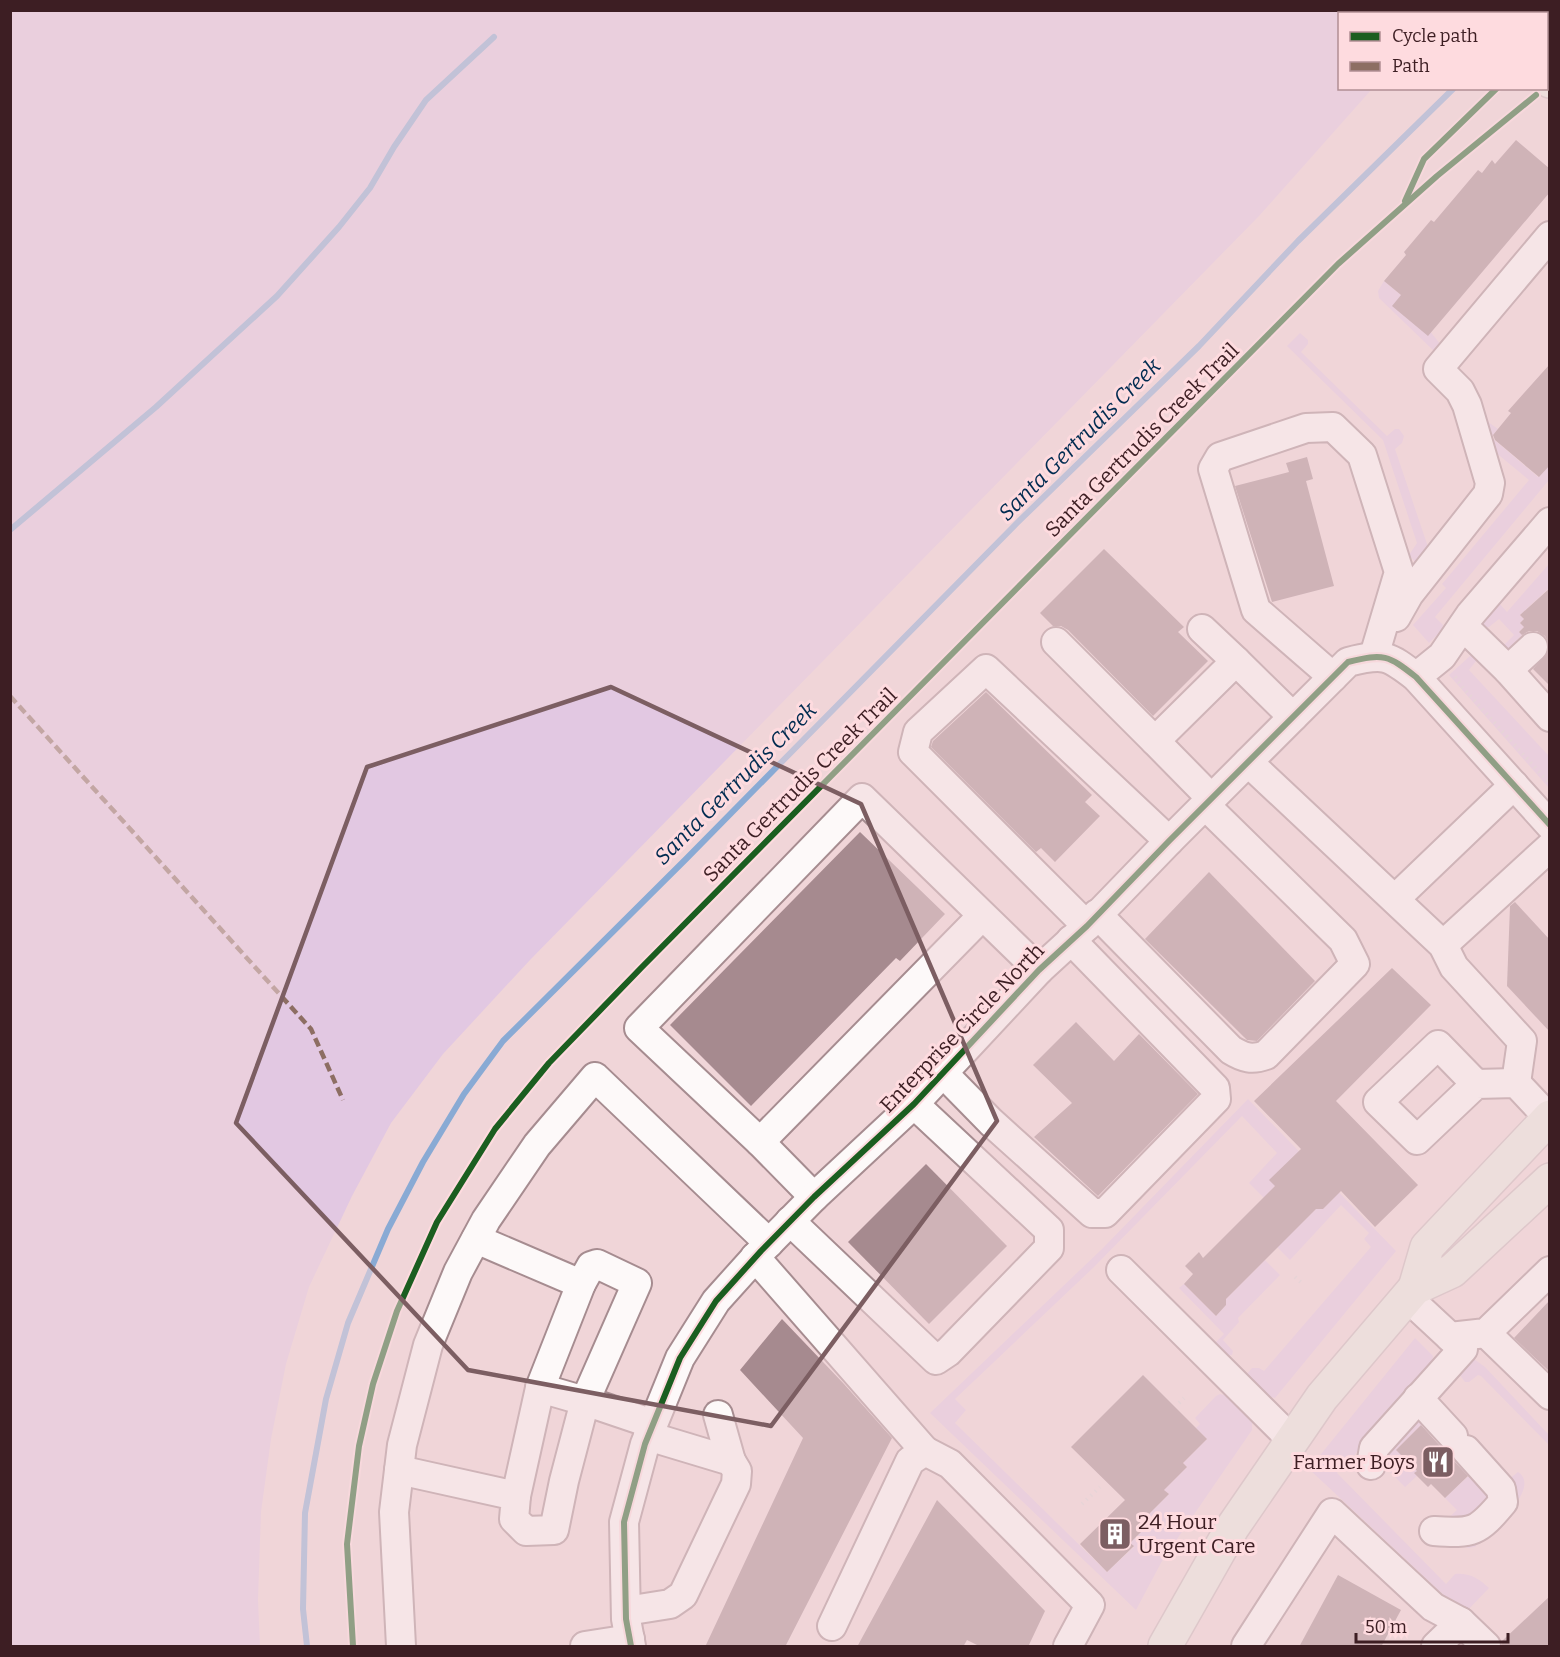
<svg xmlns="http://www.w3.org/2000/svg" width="1560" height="1657" viewBox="0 0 1560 1657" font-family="Bitter,serif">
<rect width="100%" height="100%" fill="#f0d5d8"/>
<g fill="#e2c8e2">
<polygon points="11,10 1441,11 1438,14 1340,14 1340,88 1372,89 1259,216 530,960 443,1054 391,1123 352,1196 309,1287 286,1364 271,1439 261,1512 258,1600 260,1646 11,1646"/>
<polygon points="1384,281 1401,295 1441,345 1435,352 1379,298 1378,291"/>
<polygon points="1300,333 1308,340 1308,344 1301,352 1387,436 1395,429 1399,429 1404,436 1402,443 1395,449 1428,547 1415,562 1409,555 1417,543 1383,440 1287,346"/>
<polygon points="1484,419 1498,429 1491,437 1538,477 1549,465 1549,480 1435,617 1443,625 1442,630 1429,643 1413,625 1446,588 1442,584 1529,480 1489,447"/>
<polygon points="1549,564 1549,588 1520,615 1524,619 1520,623 1524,627 1519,632 1522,635 1507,650 1501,648 1514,635 1499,619 1489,627 1486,628 1482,624 1481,620 1498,602 1507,612"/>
<polygon points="1470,656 1474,656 1476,661 1469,670 1549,756 1549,788 1449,675"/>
<polygon points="1248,1099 1396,1251 1275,1398 1267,1396 1246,1375 1252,1368 1259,1368 1264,1371 1371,1247 1364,1239 1369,1233 1341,1205 1290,1260 1277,1247 1316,1209 1323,1209 1334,1198 1275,1186 1264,1198 1249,1183 1277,1153 1242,1116 1094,1267 955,1399 966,1410 955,1423 1107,1572 1134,1547 1130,1543 1149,1524 1144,1519 1169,1494 1164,1490 1187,1467 1183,1463 1207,1439 1196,1428 1200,1424 1195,1418 1216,1396 1220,1394 1227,1396 1252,1420 1252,1430 1162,1561 1136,1610 930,1413 1102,1249"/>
<polygon points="1265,1260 1280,1275 1238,1318 1239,1322 1223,1340 1233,1351 1232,1355 1226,1355 1215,1343 1224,1334 1179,1288 1184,1284 1216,1316 1226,1305 1226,1299"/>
<path d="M1415 1338 1433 1356 1432 1364 1364 1441 1344 1471 1341 1468 1337 1473 1446 1584 1455 1574C1470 1573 1478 1578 1489 1588L1464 1614 1309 1469Z"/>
<polygon points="1474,1359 1485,1367 1549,1435 1549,1445 1481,1376 1478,1375 1469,1382 1465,1382 1459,1374"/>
<polygon points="1419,1419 1426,1420 1396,1450 1417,1471 1415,1473 1417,1476 1405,1487 1381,1463 1381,1456"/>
<polygon points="1475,1470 1495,1491 1475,1521 1443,1523 1457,1510 1445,1498"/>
<path d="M1518 1472C1543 1488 1488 1534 1475 1547L1468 1548 1460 1544 1508 1480Z"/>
</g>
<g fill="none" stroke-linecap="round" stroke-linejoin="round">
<g stroke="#89aad4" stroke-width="6">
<polyline points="1531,14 1534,10"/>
<polyline points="10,530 156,407 277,296 339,227 370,188 394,147 426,100 494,37"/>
<polyline points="307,1646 303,1609 305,1513 326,1399 348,1323 388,1229 423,1162 464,1094 503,1041 686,859 1017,523 1199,346 1298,241 1454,88"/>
</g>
</g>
<g fill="#a68a8f">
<polygon points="1516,140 1550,169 1550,192 1428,336 1392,306 1401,295 1384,281 1406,255 1404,252 1431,220 1434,222 1478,170 1482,173 1492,160 1495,164"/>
<polygon points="1550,364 1550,465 1539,477 1495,440 1493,435 1511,413 1508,411"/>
<polygon points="1307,457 1313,479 1306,481 1334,586 1272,602 1235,486 1289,472 1286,463"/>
<polygon points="1104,549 1184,627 1178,632 1208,661 1153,716 1068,630 1061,626 1053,626 1040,613"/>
<polygon points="1550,588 1550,686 1533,669 1548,652 1549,644 1545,636 1537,631 1529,631 1522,635 1519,632 1524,627 1520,623 1524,619 1520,615"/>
<polygon points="986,692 1092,795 1085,802 1100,816 1055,862 1041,848 1036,852 931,747 933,741"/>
<polygon points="860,832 945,914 900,961 896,958 751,1106 670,1025"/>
<polygon points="1209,872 1315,981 1257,1041 1247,1040 1145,939"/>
<polygon points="1515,902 1550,940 1550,1032 1507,986 1510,906"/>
<polygon points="1392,968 1431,1005 1336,1101 1418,1185 1375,1227 1341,1191 1323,1209 1316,1209 1226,1299 1226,1305 1216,1316 1184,1284 1193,1274 1185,1266 1199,1252 1203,1258 1275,1186 1269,1180 1301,1149 1254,1101"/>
<polygon points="1076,1022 1114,1061 1139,1034 1198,1094 1098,1196 1034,1137 1072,1103 1033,1065"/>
<polygon points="926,1164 1007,1246 929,1324 848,1242"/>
<polygon points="1550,1300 1550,1372 1514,1338"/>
<polygon points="782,1319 844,1384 892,1438 785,1647 705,1647 803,1438 740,1370"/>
<polygon points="1143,1375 1207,1439 1183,1463 1187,1467 1164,1490 1169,1494 1144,1519 1149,1524 1130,1543 1134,1546 1107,1572 1080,1544 1125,1500 1071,1447"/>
<polygon points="1421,1425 1441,1447 1450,1452 1454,1461 1468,1476 1445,1498 1431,1484 1428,1487 1414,1473 1417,1471 1396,1450"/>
<polygon points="937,1500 1045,1611 1028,1647 981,1647 967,1640 963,1647 857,1647"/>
<polygon points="1338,1575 1401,1610 1381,1647 1299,1647"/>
<polygon points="1550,1596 1550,1647 1502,1647 1502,1641"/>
</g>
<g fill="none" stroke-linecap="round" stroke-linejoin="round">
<defs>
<g id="minor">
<polyline points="1396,617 1409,594 1488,494 1490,483 1467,405 1460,391 1438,369 1550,236"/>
<polyline points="1463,626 1508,670 1550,717"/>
<polyline points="1202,629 1236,661"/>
<polyline points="1056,642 1155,741"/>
<polyline points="1508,670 1533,647"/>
<polyline points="1333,677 1256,610 1213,469 1220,457 1306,428 1333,427 1362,455 1399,572 1374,656"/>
<polyline points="1416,677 1442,656 1470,615 1550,522"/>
<polyline points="1248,762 1443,945 1454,967 1522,1041 1516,1083"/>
<polyline points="1212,799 1155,741 1236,661 1293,717"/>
<polyline points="1395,899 1514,785"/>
<path d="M1097 914 1231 1050C1244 1058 1252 1060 1266 1055L1355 964 1343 940 1205 805"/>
<polyline points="1087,926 913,752 918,732 986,669 1169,841"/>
<polyline points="1443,945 1550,847"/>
<polyline points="943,1073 991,1122 1092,1213 1105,1213 1216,1099 1215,1088 1071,940"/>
<polyline points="1476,1084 1417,1140 1378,1102 1438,1045 1476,1084 1516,1083 1549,1118"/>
<polyline points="760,1142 982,916"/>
<polyline points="814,1197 760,1142 639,1028 862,798 1039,970"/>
<polyline points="790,1221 936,1360 948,1352 1049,1248 1049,1230 914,1104"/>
<polyline points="476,1239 581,1284 591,1266 597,1264 637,1283 585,1401 653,1424"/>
<polyline points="755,1257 925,1451"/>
<polyline points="1121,1270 1292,1440"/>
<polyline points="1486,1333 1550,1395"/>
<polyline points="1450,1337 1486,1333 1550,1271"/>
<polyline points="1418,1398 1453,1436"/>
<polyline points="718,1415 731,1461"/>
<polyline points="1371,1465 1374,1448 1463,1349 1407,1297"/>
<polyline points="399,1470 516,1496 514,1519 526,1531 554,1530 564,1481 585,1401 540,1388"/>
<polyline points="516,1496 540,1388 581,1284"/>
<path d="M1434 1531C1473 1534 1478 1532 1503 1502L1501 1489 1466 1450"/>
<polyline points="626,1611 670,1604 683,1595 736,1484 737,1471 731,1461 648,1436"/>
<polyline points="832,1626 910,1461 925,1451 950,1464 1090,1605 1068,1646"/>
<polyline points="401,1646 394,1512 402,1445 428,1345 458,1272 486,1220 537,1145 595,1077 769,1243"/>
<polyline points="585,1646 630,1639"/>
<path d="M631 1646 626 1619 624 1522 645 1444 680 1358 716 1301 761 1251 814 1197 914 1104 1039 970 1087 926 1169 841 1348 662C1384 653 1388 655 1416 677L1550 825"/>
<polyline points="1246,1646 1332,1513 1433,1607 1461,1622"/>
<polyline points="1436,1646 1461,1622 1486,1646"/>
</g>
<g id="major">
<polyline points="1498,13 1503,14"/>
<polyline points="1546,22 1550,25"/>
<polyline points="1546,49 1550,53"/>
<polyline points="1546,77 1550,81"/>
<polyline points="1415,1288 1427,1247 1550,1117"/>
<polyline points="1165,1646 1232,1528 1322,1397 1415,1288 1452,1271 1550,1180"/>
</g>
</defs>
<use href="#minor" stroke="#a68c90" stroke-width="32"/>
<use href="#major" stroke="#c7b6b8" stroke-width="36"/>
<g stroke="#dcd3d5" stroke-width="4" stroke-dasharray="1.5 4.5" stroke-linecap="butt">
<polyline points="1455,677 1464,689 1550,784"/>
<polyline points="1295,1277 1303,1284"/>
<polyline points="1179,1403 1184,1398"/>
<polyline points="1082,1504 1100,1487"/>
</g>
<use href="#minor" stroke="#fdf9f9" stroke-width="28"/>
<use href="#major" stroke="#e8e9e0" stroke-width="33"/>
<polyline stroke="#8d6e63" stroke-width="4.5" stroke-dasharray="9 4.5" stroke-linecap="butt" points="10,696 311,1029 343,1100"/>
<defs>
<g id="cycleway">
<polyline points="1405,201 1424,159 1497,88"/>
<polyline points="353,1646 347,1544 359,1446 373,1384 397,1311 437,1222 495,1129 549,1063 642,967 1338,264 1437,176 1536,95"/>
<path d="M631 1646 626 1619 624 1522 645 1444 680 1358 716 1301 761 1251 814 1197 914 1104 1039 970 1087 926 1169 841 1348 662C1384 653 1388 655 1416 677L1550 825"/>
</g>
</defs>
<use href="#cycleway" stroke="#fedbdf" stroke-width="10"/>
<use href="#cycleway" stroke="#1b5e20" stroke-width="6"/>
</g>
<path d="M0 0H1560V1657H0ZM611 687 861 804 997 1121 771 1426 468 1370 236 1123 367 767Z" fill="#f0d5d8" fill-opacity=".55" fill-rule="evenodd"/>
<path fill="none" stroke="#7c5e62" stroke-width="4.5" stroke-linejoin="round" d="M611 687 861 804 997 1121 771 1426 468 1370 236 1123 367 767Z"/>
<defs>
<symbol id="restaurant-square" viewBox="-11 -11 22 22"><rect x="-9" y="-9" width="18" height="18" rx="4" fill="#7c5e62" stroke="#fedbdf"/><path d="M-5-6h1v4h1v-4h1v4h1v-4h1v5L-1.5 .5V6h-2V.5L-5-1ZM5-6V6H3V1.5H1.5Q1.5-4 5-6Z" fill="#fff"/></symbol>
<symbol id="building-square" viewBox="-11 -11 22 22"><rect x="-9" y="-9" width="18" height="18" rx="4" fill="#7c5e62" stroke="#fedbdf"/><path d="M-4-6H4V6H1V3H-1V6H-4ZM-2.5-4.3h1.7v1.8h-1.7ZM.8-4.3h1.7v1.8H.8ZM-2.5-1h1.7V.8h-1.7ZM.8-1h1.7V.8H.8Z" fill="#fff"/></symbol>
</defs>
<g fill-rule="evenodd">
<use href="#restaurant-square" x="1419" y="1443" width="38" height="38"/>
<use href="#building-square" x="1096" y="1515" width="38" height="38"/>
</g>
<g text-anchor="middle" stroke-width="6" stroke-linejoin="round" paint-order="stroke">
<g font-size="21" fill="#3d1e23" stroke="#fedbdf">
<text transform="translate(1142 440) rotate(-45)" y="7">Santa Gertrudis Creek Trail</text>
<text transform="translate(800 785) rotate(-45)" y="7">Santa Gertrudis Creek Trail</text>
<text transform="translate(962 1028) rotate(-46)" y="7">Enterprise Circle North</text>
</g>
<g font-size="21" fill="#3d1e23" stroke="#fedbdf" text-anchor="end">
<text x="1415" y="1469">Farmer Boys</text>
<text x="1138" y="1529" text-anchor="start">24 Hour<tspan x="1138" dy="24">Urgent Care</tspan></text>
</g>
<g font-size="22" font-style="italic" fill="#002b50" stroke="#fedbdf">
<text transform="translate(1079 439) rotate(-45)" y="8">Santa Gertrudis Creek</text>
<text transform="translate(735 783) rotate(-45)" y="8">Santa Gertrudis Creek</text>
</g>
</g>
<rect width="1560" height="1657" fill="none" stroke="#3d1e23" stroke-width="24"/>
<rect x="1338" y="12" width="210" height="78" fill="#fedbdf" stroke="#b18f94" stroke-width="1.5"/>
<rect x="1350" y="32" width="30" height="9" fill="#1b5e20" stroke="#b18f94" stroke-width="1.5"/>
<text x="1392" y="42" font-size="18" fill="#3d1e23">Cycle path</text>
<rect x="1350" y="62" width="30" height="9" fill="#8d6e63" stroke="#b18f94" stroke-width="1.5"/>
<text x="1392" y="72" font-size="18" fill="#3d1e23">Path</text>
<path d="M1356 1633v9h152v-9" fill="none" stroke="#3d1e23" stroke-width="3"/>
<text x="1365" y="1633" font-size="18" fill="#3d1e23" stroke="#fedbdf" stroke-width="4.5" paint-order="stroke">50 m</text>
</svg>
